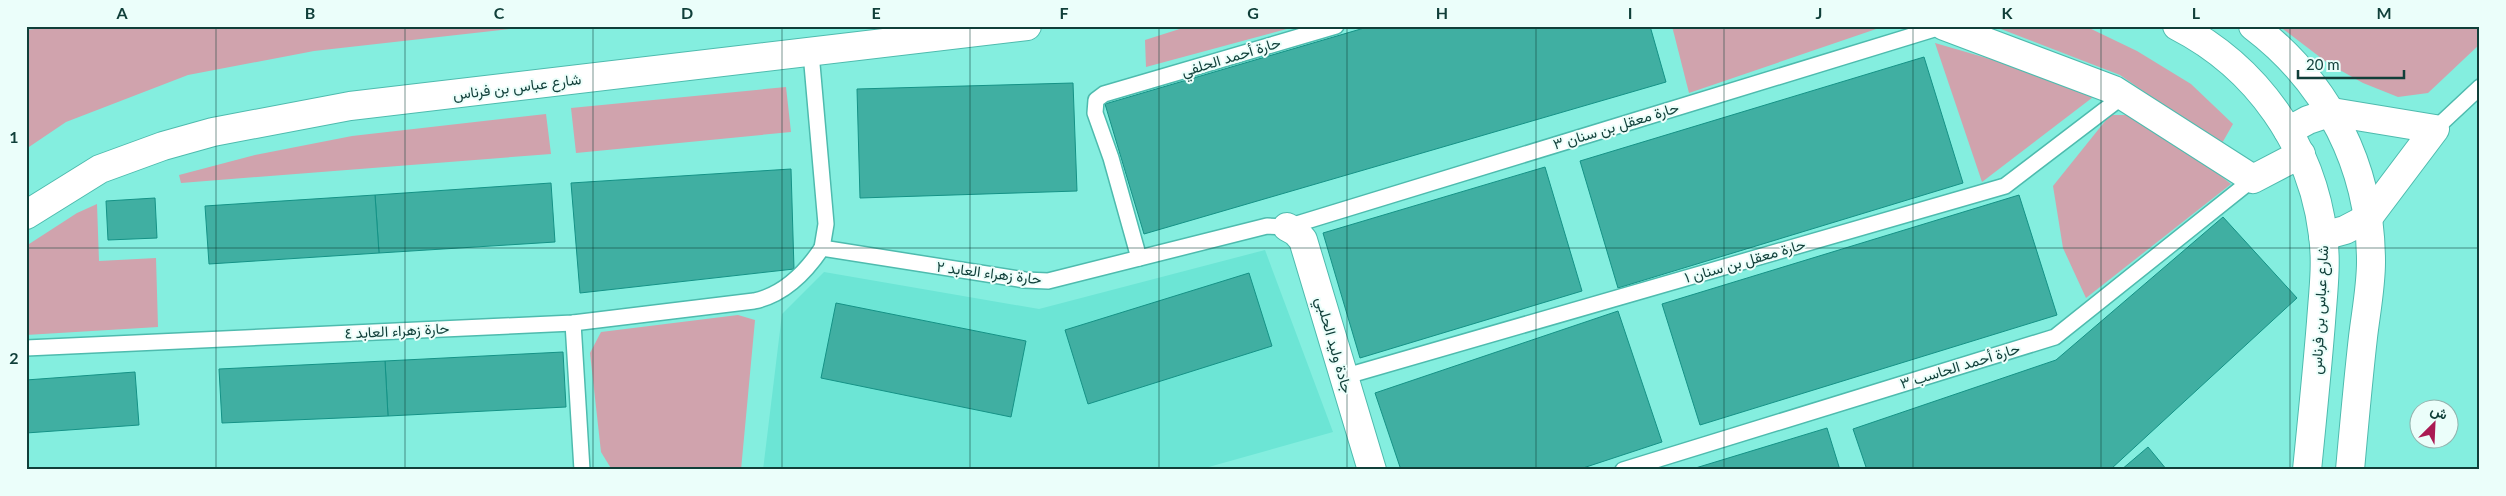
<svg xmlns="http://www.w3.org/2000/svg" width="2506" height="496" viewBox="0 0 2506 496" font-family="Lato,Vazirmatn,sans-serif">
<rect width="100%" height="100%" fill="#84eedf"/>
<polygon fill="#6ce5d5" points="1265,250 1333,432 1198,470 763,470 782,314 824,272 1039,309"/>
<g fill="#d0a3ad">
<polygon points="62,26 537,26 314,51 188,75 66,122 26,149 26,30"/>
<polygon points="1189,26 1298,26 1146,67 1145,40"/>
<polygon points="1672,26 1885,26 1689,93"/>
<polygon points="1993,26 2085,26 2137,51 2191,84 2233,124 2221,145 2120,75"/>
<polygon points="2279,26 2480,26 2480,44 2428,93 2398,97 2363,83 2329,64"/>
<polygon points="1935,43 2101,91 1982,182"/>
<polygon points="786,87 791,132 576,153 571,108"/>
<polygon points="546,114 551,154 181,183 179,175 255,155 352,136"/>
<polygon points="2110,115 2144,115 2231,184 2086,298 2063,248 2053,186"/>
<polygon points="97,204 99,261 156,258 158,327 26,335 26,246 77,213"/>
<polygon points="738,315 755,320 741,470 612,470 601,452 590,353 601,332"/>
</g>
<g fill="#40afa2" stroke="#159286">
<polygon points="1371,26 1650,26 1666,82 1144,234 1105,104"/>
<polygon points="1924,57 1963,183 1618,288 1580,161"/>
<polygon points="1073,83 1077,191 860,198 857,89"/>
<polygon points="1545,167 1582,291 1360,358 1323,233"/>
<polygon points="791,169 794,269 580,293 571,183"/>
<polygon points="551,183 555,242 379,253 375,195"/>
<polygon points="375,195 379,253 209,264 205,206"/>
<polygon points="2019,195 2057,315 1700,425 1662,304"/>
<polygon points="155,198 157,238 108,240 106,201"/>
<polygon points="2223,217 2297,298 2111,469 1867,470 1853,429 2056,360"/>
<polygon points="1249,273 1272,346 1088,404 1065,330"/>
<polygon points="836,303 1026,341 1011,417 821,378"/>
<polygon points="1618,311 1662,442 1577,470 1401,470 1375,393"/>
<polygon points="563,352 566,407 388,416 385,361"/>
<polygon points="385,361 388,416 222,423 219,369"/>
<polygon points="135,372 139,425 26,433 26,380"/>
<polygon points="1827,428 1840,470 1689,470"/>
<polygon points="2148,447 2167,470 2121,470"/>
</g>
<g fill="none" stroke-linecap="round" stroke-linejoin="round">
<defs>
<g id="service">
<polyline points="811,53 826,224 822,248"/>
<polyline points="2435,129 2480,87"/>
<polyline points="1139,258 1111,158 1095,113 1096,100 1104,94 1336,26"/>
<polyline points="573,323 582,470"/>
<path d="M26 348 573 323 754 301C783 295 806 272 822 248L1025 280 1048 281 1267 226 1287 227 1944 26"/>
<polyline points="1343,377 2005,186 2123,96"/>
<polyline points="1623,470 2055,337 2253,179"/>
</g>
<g id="minor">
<polyline points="1944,26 2114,90 2253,179 2301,154"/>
<polyline points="2288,131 2308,120 2332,112 2435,129 2368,218 2345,230 2323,236"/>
<polyline points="1287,227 1296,232 1303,240 1372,470"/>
</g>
<g id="secondary">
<path d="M2177 26C2257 67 2312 145 2323 235 2327 264 2323 293 2321 322 2317 372 2312 421 2307 470"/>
<path d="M2253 26C2328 83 2371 167 2371 262 2371 286 2366 312 2363 337 2358 381 2354 426 2350 470"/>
<polyline points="26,215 100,169 163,146 213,132 350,106 1027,26"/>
</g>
</defs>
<use href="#service" stroke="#4ebbae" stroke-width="18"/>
<use href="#minor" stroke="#4ebbae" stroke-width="30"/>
<use href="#secondary" stroke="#4ebbae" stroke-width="30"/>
<use href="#service" stroke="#fff" stroke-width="15"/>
<use href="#minor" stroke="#fff" stroke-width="28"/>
<use href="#secondary" stroke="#fff" stroke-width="28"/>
</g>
<path fill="none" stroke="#103f39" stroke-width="1" stroke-opacity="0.55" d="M216 26V470M405 26V470M593 26V470M782 26V470M970 26V470M1159 26V470M1347 26V470M1536 26V470M1724 26V470M1913 26V470M2101 26V470M2290 26V470M26 248H2480"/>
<g text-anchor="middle" stroke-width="4" stroke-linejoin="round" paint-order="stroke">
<g font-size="15" fill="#103f39" stroke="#ebfefa">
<text transform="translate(1231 57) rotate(-17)" y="5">حارة أحمد الحلفي</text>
<text transform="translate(517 87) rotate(-7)" y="5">شارع عباس بن فرناس</text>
<text transform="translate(1616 126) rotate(-17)" y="5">حارة معقل بن سنان ٣</text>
<text transform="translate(1745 261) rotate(-16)" y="5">حارة معقل بن سنان ١</text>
<text transform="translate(989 273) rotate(7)" y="5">حارة زهراء العابد ٢</text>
<text transform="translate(2320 310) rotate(-87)" y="5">شارع عباس بن فرناس</text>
<text transform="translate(397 331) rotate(-3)" y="5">حارة زهراء العابد ٤</text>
<text transform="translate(1334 345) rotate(74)" y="5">جادة وليد الحلبي</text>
<text transform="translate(1960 366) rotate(-17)" y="5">حارة أحمد الحاسب ٣</text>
</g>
</g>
<rect width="2506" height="496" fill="none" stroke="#ebfefa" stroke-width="55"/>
<g transform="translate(2434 424) rotate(24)"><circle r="24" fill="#ebfefa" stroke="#93b2ad"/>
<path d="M0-4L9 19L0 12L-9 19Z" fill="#aa1a53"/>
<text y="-8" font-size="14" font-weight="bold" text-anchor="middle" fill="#103f39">ش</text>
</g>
<path d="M2298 70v8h106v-8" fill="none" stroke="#103f39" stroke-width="2.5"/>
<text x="2306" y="70" font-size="15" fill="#103f39" stroke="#ebfefa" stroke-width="4" paint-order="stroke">20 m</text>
<rect x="28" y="28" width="2450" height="440" fill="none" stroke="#103f39" stroke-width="2"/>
<g font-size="16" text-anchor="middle" font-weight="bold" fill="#103f39">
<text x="122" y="19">A</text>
<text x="310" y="19">B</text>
<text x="499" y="19">C</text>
<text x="687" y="19">D</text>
<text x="876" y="19">E</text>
<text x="1064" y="19">F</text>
<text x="1253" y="19">G</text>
<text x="1442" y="19">H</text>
<text x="1630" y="19">I</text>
<text x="1819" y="19">J</text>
<text x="2007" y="19">K</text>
<text x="2196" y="19">L</text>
<text x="2384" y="19">M</text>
<text x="14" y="143">1</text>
<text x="14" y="364">2</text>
</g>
</svg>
